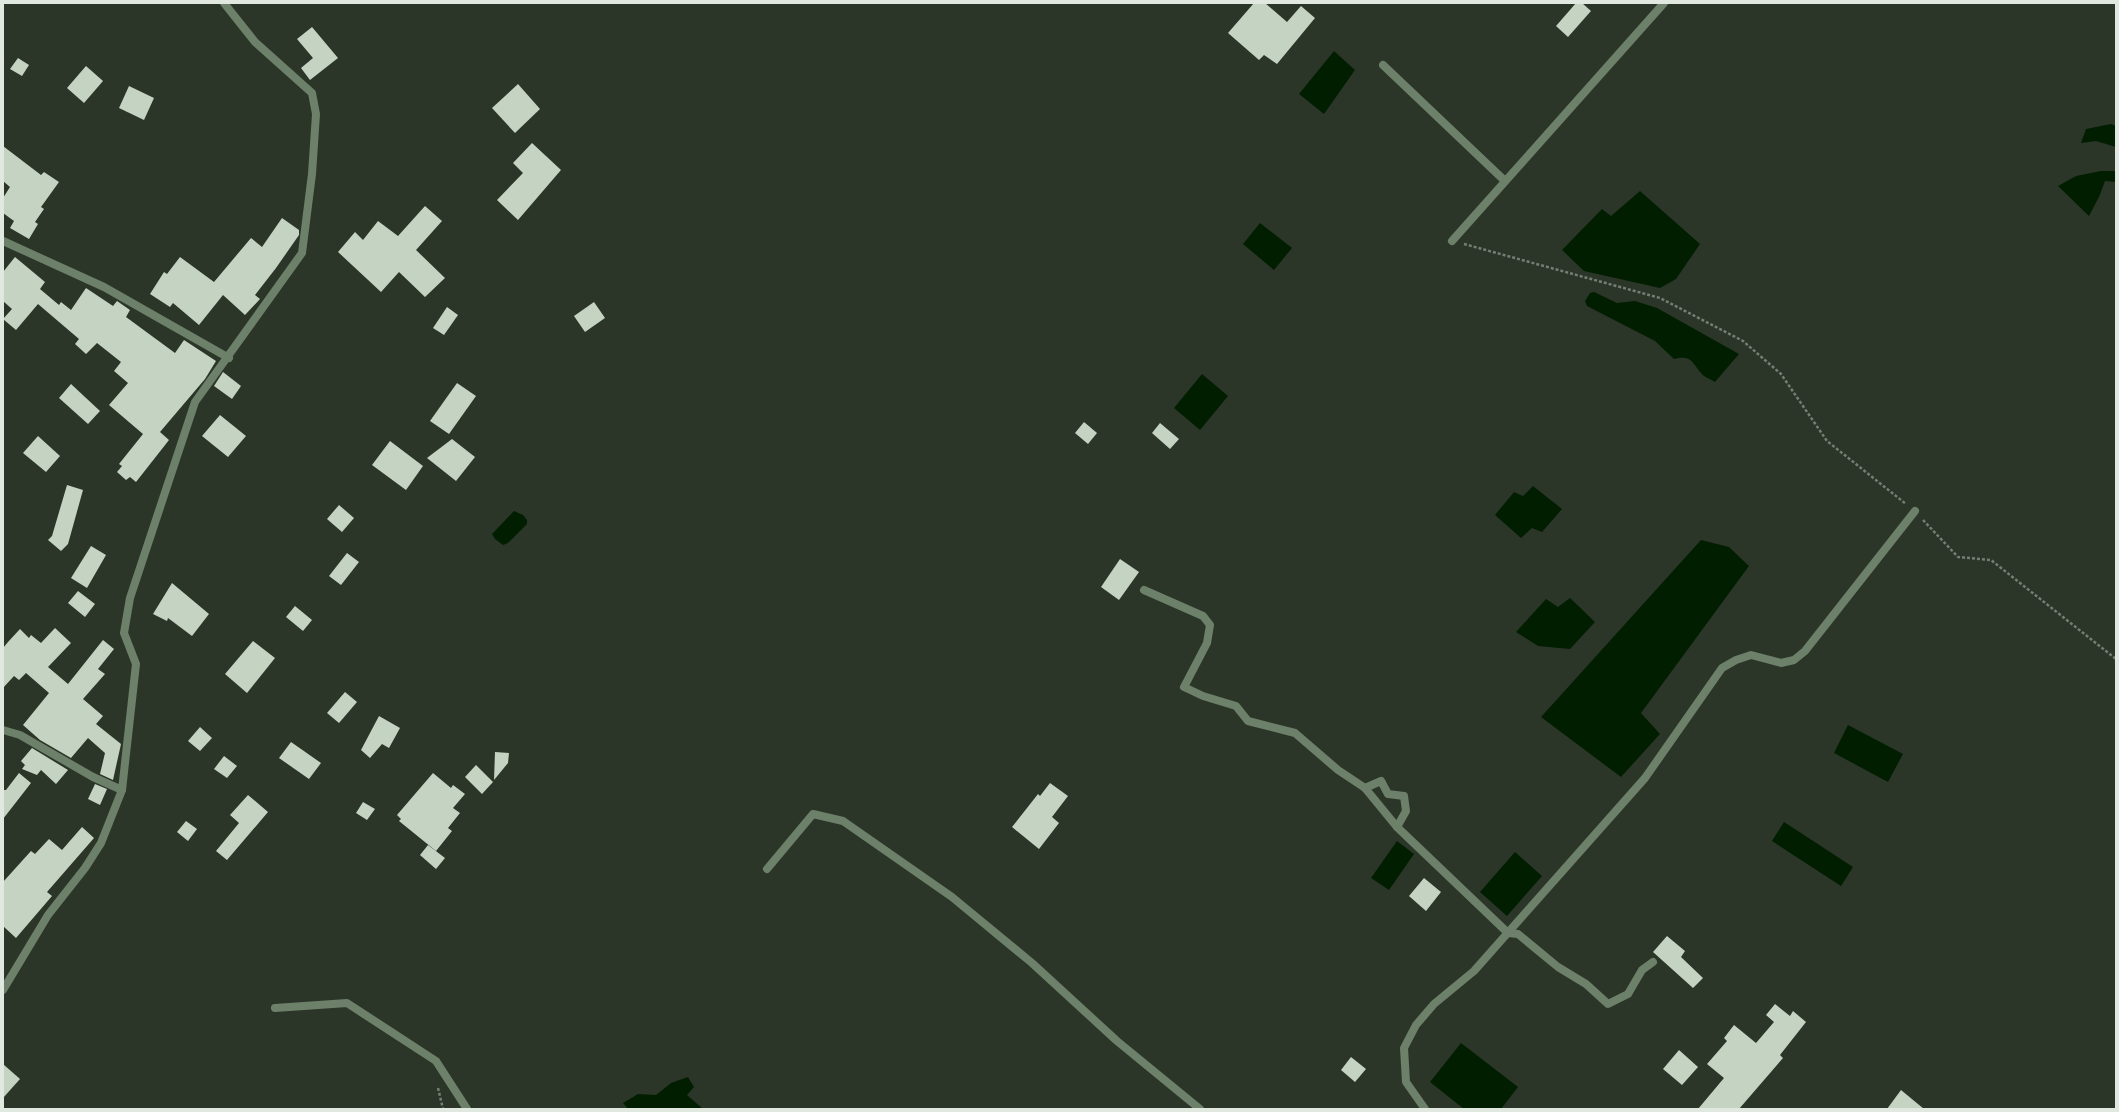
<svg xmlns="http://www.w3.org/2000/svg" width="2119" height="1112" viewBox="0 0 2119 1112" font-family="'Roboto Condensed',sans-serif">
<rect width="100%" height="100%" fill="#2b3629"/>
<g fill="#011e00">
<polygon points="1334,51 1355,70 1324,114 1299,94"/>
<polygon points="2111,124 2116,126 2116,147 2096,141 2081,143 2086,129"/>
<polygon points="2101,171 2116,171 2116,182 2105,181 2099,197 2089,216 2058,186 2076,176"/>
<polygon points="1640,191 1700,244 1676,279 1660,288 1584,271 1562,250 1602,209 1611,216"/>
<polygon points="1260,223 1292,248 1274,270 1243,244"/>
<path d="M1594 292 1617 303 1635 301 1657 308 1739 354 1715 382C1712 380 1707 378 1704 376 1692 365 1694 354 1674 359L1655 341 1587 306 1585 301 1590 293Z"/>
<polygon points="1202,374 1228,396 1200,430 1174,408"/>
<polygon points="1533,486 1562,509 1542,532 1532,528 1521,538 1495,515 1514,492 1523,496"/>
<polygon points="514,511 523,515 527,520 527,524 508,543 503,545 495,539 492,534"/>
<polygon points="1701,540 1729,547 1749,566 1641,713 1660,734 1621,777 1541,717"/>
<polygon points="1570,598 1595,622 1570,649 1538,646 1516,632 1546,599 1558,607"/>
<polygon points="1848,725 1903,754 1888,782 1834,753"/>
<polygon points="1784,822 1853,867 1841,886 1772,841"/>
<polygon points="1397,841 1414,854 1389,890 1371,878"/>
<polygon points="1515,852 1542,876 1507,916 1480,892"/>
<polygon points="1461,1043 1518,1087 1501,1109 1464,1109 1430,1082"/>
<polygon points="688,1077 694,1087 687,1095 703,1109 628,1109 623,1103 638,1094 656,1095 671,1083"/>
</g>
<g fill="#c5d3c2">
<polygon points="1254,3 1265,3 1287,22 1301,6 1315,18 1277,64 1264,55 1259,60 1228,33"/>
<polygon points="1576,3 1582,3 1591,11 1568,37 1556,26"/>
<polygon points="312,27 338,58 310,80 301,68 313,58 297,39"/>
<polygon points="18,58 29,65 22,76 10,69"/>
<polygon points="86,66 103,81 84,103 67,88"/>
<polygon points="518,84 540,109 515,133 492,108"/>
<polygon points="129,86 154,98 144,120 119,108"/>
<polygon points="532,143 561,170 518,220 497,200 523,173 513,163"/>
<polygon points="3,146 41,175 44,172 59,182 41,207 44,209 35,222 38,224 29,239 10,228 14,221 3,213 3,198 10,187 3,181"/>
<polygon points="425,206 442,221 416,250 445,278 425,297 399,272 381,292 338,252 355,232 363,240 378,221 398,236"/>
<polygon points="282,218 299,230 299,235 276,268 255,295 260,299 245,315 223,295 199,325 173,303 170,307 150,294 164,272 167,274 180,257 214,282 251,238 262,247"/>
<polygon points="15,257 45,282 40,289 59,305 61,302 71,310 86,288 113,306 117,301 130,310 126,317 175,353 184,340 216,361 205,379 160,432 169,440 136,482 130,477 126,480 117,472 122,466 119,464 143,434 109,405 128,383 114,371 121,362 97,343 86,354 75,344 79,339 38,304 16,330 3,319 12,309 3,301 3,272"/>
<polygon points="594,302 605,318 585,332 574,316"/>
<polygon points="447,307 458,315 444,335 433,328"/>
<polygon points="223,372 241,386 232,399 214,386"/>
<polygon points="457,383 476,396 449,434 430,421"/>
<polygon points="71,384 100,411 88,424 59,398"/>
<polygon points="220,415 246,436 228,457 202,436"/>
<polygon points="1084,422 1097,433 1088,444 1075,433"/>
<polygon points="1160,423 1179,439 1170,449 1152,433"/>
<polygon points="38,436 60,456 46,472 23,453"/>
<polygon points="452,439 475,457 456,481 427,458"/>
<polygon points="390,441 423,466 406,490 372,465"/>
<polygon points="67,485 83,490 68,544 61,551 48,540 52,536"/>
<polygon points="339,505 354,518 342,532 327,519"/>
<polygon points="91,546 106,555 87,588 71,578"/>
<polygon points="347,553 359,562 341,585 329,576"/>
<polygon points="1120,559 1139,572 1119,600 1101,587"/>
<polygon points="172,583 209,614 192,636 168,618 167,621 153,614"/>
<polygon points="78,591 95,604 85,617 68,603"/>
<polygon points="295,606 312,620 303,631 286,617"/>
<polygon points="55,628 71,643 48,667 68,684 103,640 114,649 98,669 105,674 83,699 103,716 96,724 121,744 113,780 100,774 105,753 88,738 71,758 40,740 23,725 49,693 26,673 19,680 14,676 3,688 3,648 8,642 20,629 29,638 31,635 41,643"/>
<polygon points="253,641 275,658 247,693 225,674"/>
<polygon points="345,692 357,702 339,723 327,713"/>
<polygon points="379,716 400,728 389,748 382,744 370,758 361,750"/>
<polygon points="200,727 212,738 200,751 188,741"/>
<polygon points="291,742 321,763 309,779 279,758"/>
<polygon points="32,748 68,770 56,784 41,770 37,775 22,769 25,765 21,761"/>
<polygon points="495,752 509,753 508,763 494,780"/>
<polygon points="224,756 237,766 227,778 214,769"/>
<polygon points="476,765 493,782 482,794 465,777"/>
<polygon points="19,773 31,783 3,819 3,790 6,790"/>
<polygon points="433,773 451,788 453,785 465,794 453,808 460,813 448,828 452,831 436,851 399,821 401,819 397,815"/>
<polygon points="1050,783 1068,796 1052,817 1059,823 1039,849 1012,827 1038,794 1040,796"/>
<polygon points="95,784 107,789 100,805 88,799"/>
<polygon points="248,795 268,812 227,860 216,851 239,823 230,815"/>
<polygon points="363,802 375,809 367,820 356,813"/>
<polygon points="186,821 197,829 188,841 177,832"/>
<polygon points="82,827 94,838 47,892 52,896 16,938 3,926 3,882 31,851 35,854 49,839 62,850"/>
<polygon points="428,845 445,858 436,869 420,855"/>
<polygon points="1424,878 1441,892 1426,911 1409,896"/>
<polygon points="1667,936 1685,951 1681,957 1703,978 1693,988 1653,952"/>
<polygon points="1775,1004 1790,1016 1793,1011 1806,1022 1780,1055 1783,1058 1739,1109 1698,1109 1724,1078 1707,1064 1727,1041 1724,1038 1734,1025 1756,1043 1774,1022 1766,1015"/>
<polygon points="1679,1050 1698,1067 1682,1085 1663,1069"/>
<polygon points="1351,1057 1366,1069 1355,1082 1341,1070"/>
<polygon points="3,1064 20,1079 3,1098"/>
<polygon points="1901,1090 1924,1109 1887,1109"/>
</g>
<g fill="none" stroke-linecap="round" stroke-linejoin="round">
<g stroke="#757e73" stroke-width="2.5" stroke-dasharray="3 2" stroke-linecap="butt">
<polyline points="1464,244 1660,298 1743,341 1781,374 1827,441 1906,504"/>
<polyline points="1923,520 1958,557 1991,560 2116,659"/>
<polyline points="438,1088 443,1109"/>
</g>
<g stroke="#6d8069" stroke-width="8">
<polyline points="1383,65 1505,181"/>
<polyline points="3,241 104,287 229,358"/>
<polyline points="1452,241 1664,3"/>
<polyline points="1144,590 1203,616 1210,625 1207,643 1184,687 1203,696 1236,706 1248,721 1295,733 1338,770 1365,788 1397,827 1508,933 1518,934 1558,967 1586,984 1608,1004 1628,994 1642,970 1653,962"/>
<polyline points="3,730 20,735 93,777 122,790"/>
<polyline points="1365,788 1381,781 1388,794 1404,796 1406,811 1397,827"/>
<polyline points="767,869 813,814 843,821 952,897 1032,963 1117,1041 1200,1109"/>
<polyline points="3,990 48,915 85,868 101,843 122,790 136,664 124,633 130,598 195,402 302,253 312,174 316,114 312,93 255,42 224,3"/>
<polyline points="275,1008 347,1003 436,1061 467,1109"/>
<polyline points="1425,1109 1406,1082 1404,1048 1416,1025 1434,1004 1474,971 1645,778 1722,668 1736,660 1751,655 1781,663 1794,660 1805,651 1915,511"/>
</g>
</g>
<rect width="2119" height="1112" fill="none" stroke="#e1e8df" stroke-width="8"/>
</svg>
